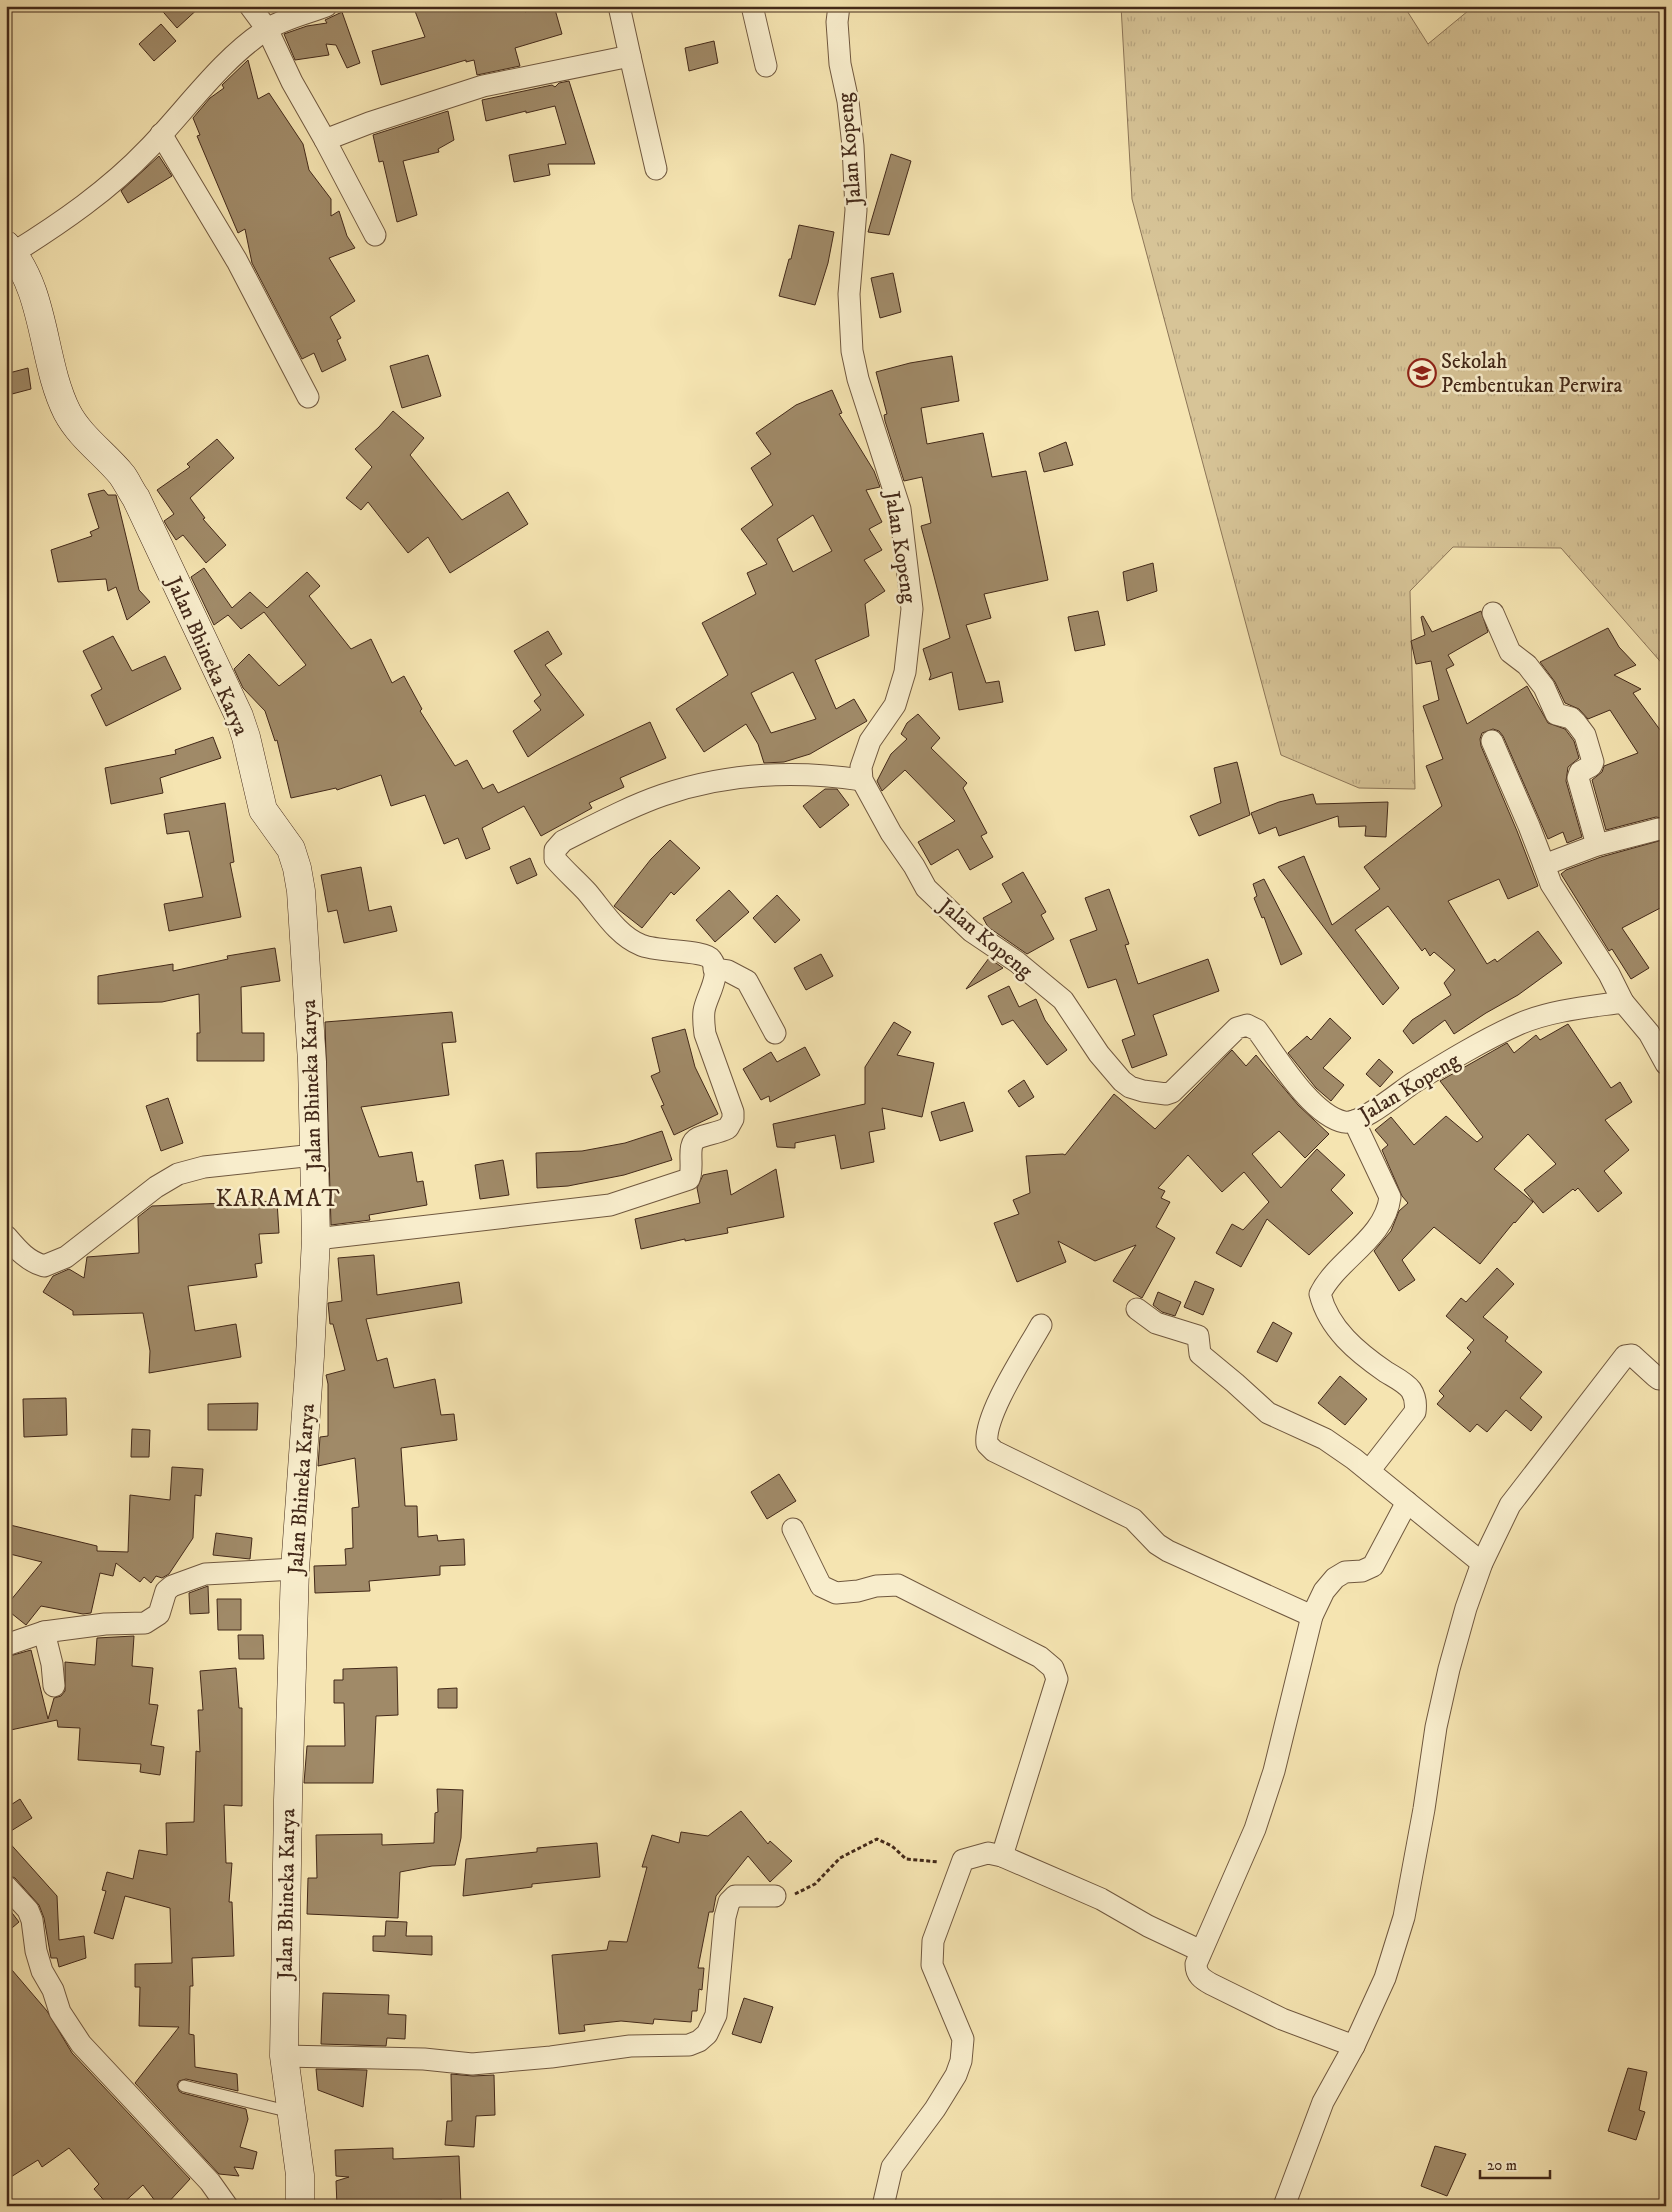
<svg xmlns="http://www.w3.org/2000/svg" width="1672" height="2212" viewBox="0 0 1672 2212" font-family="'IM FELL DW Pica',serif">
<defs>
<pattern id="grass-tufts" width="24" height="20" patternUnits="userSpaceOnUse" patternTransform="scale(1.25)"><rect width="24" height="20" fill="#d7c497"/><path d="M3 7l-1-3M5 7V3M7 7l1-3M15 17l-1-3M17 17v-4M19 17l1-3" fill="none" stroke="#baa882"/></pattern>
</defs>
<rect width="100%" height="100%" fill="#f5e4b1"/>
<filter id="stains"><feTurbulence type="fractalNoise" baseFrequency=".004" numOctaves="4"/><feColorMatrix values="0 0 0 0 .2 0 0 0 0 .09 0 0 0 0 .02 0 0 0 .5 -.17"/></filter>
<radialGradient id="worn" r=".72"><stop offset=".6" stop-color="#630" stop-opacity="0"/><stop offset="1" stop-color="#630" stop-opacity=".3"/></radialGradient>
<polygon fill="url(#grass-tufts)" stroke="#8d7658" points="1121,6 1404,6 1428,44 1474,6 1666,6 1666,668 1561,548 1453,547 1410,591 1415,789 1359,788 1281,755 1132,199"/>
<g fill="#a08a68" stroke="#432919" fill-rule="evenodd">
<polygon points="158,6 201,6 177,28"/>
<polygon points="413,6 524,6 525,12 544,6 554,6 562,34 515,48 520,66 477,75 474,60 466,62 466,60 381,85 372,51 425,37"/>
<polygon points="342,12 360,63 347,68 336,45 326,44 329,55 295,60 284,34 307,26 327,23 325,20"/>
<polygon points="161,24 176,41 154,61 139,44"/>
<polygon points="714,41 718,63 689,71 685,48"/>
<polygon points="248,60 258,99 269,93 303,144 309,170 331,199 331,216 339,211 347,236 355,248 329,258 355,301 330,317 341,338 337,340 346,360 322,372 314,353 302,359 252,263 245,229 238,233 197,136 200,135 193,118 210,98 224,88 222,85"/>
<polygon points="569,81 595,164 548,164 550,175 514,182 509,155 566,144 555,106 526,113 526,111 486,121 482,100 552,85 555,87 559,83"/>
<polygon points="448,111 454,140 438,149 439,152 403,161 417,215 397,222 383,161 379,162 373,135"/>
<polygon points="891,154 911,161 889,235 868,232"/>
<polygon points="159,156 172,176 128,203 121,191"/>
<polygon points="799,225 834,232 828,263 815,305 779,296 789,259 791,259"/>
<polygon points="893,273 901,312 880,318 871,278"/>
<polygon points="428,355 441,396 402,408 390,366"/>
<polygon points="952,356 959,401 921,408 927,444 983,433 992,477 1026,471 1048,580 984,594 991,618 966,625 986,683 999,681 1003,702 959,710 952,672 929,680 931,675 923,649 950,638 921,526 931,523 922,477 904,481 885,421 884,415 887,414 876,372 910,363"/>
<polygon points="28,368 31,389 12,394 9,373"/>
<path d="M832 390 842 413 839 414 874 471 880 487 866 490 882 522 869 529 882 550 864 560 885 591 865 604 869 636 815 660 836 709 854 699 867 721 810 754 784 762 764 763 758 744 746 724 704 752 676 709 728 675 702 623 756 594 747 573 767 564 741 529 773 505 751 468 771 454 756 433 796 405ZM813 515 832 551 793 572 777 539ZM793 672 816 719 771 733 751 693Z"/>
<polygon points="393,411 424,438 410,455 462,520 508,492 528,524 450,573 428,537 408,553 368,502 361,510 346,498 372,467 355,449 379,427"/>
<polygon points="217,439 234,458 190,498 205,518 203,519 226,545 206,563 183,535 176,540 168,528 164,521 174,514 157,490 190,467 187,464"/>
<polygon points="1066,442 1073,465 1044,472 1039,453"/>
<polygon points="104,490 108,495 116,495 139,590 150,602 127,620 116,587 108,591 106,579 58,582 51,550 92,536 90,532 99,528 88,494"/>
<polygon points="1153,563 1157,591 1127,601 1123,572"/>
<polygon points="204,568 232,608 250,592 267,608 307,572 320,586 309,596 351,649 371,639 392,683 404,676 422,709 420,711 455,766 467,760 483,789 493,784 498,793 650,722 666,758 620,778 624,787 589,803 592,808 541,836 524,806 482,828 490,849 466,859 458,838 444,844 425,795 391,806 381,775 337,790 336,788 291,798 277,740 275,741 265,711 243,688 234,669 249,654 279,686 306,665 264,612 241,629 228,615 214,625 191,577"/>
<polygon points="1098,611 1105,645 1075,651 1068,617"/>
<polygon points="1481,611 1488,632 1448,655 1454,665 1446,669 1467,724 1527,686 1548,723 1565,729 1574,741 1579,758 1568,767 1566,781 1582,837 1567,843 1563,832 1548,839 1503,736 1499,731 1493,729 1482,733 1480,739 1481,746 1517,831 1538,886 1508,899 1499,879 1448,901 1487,964 1495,959 1497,962 1538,931 1562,963 1518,995 1486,1013 1454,1034 1445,1020 1413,1044 1403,1031 1412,1020 1451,995 1444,983 1455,970 1434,952 1430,956 1425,948 1422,951 1388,906 1355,930 1399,988 1383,1005 1278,867 1304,856 1332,925 1380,889 1364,867 1442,806 1426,766 1443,759 1423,706 1439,700 1431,661 1416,664 1411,641 1425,635 1421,617 1423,616 1432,632"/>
<polygon points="1608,628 1619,647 1636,665 1614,675 1641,689 1633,693 1666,738 1666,819 1656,817 1606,830 1592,780 1602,772 1604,766 1638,753 1610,710 1588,719 1579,709 1565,703 1555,682 1540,662"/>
<polygon points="548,631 562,654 545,665 584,715 528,757 513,731 541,710 534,701 541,695 514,651"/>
<polygon points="113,636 132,671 165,656 181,689 106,726 91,695 102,689 83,651"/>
<polygon points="918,714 940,738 931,748 967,783 963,788 987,833 981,836 993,857 970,870 958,849 931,865 918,842 955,821 905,770 882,791 877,781 891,754 907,739 901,734 907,723"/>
<polygon points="213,737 221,758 160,778 163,793 111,804 105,768 176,754 175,750"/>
<polygon points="1237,762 1250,815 1199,836 1190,816 1221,803 1214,768"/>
<polygon points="825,789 837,789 849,805 820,828 803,806"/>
<polygon points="1313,794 1316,804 1388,802 1386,837 1365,836 1366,826 1339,827 1338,816 1279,836 1276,827 1259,834 1251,813 1279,802"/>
<polygon points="225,803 234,862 230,863 241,917 169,931 164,904 203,897 189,831 167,834 164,814"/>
<polygon points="1666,839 1666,905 1622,928 1649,968 1631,979 1612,949 1609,951 1561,874 1566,870 1601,857"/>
<polygon points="670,840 700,868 674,895 671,892 642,928 614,906 651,859"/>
<polygon points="530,858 537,875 517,884 510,867"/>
<polygon points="361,867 369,911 391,906 397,931 344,943 337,910 328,912 321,875"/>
<polygon points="1023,872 1046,912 1041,915 1054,939 1027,954 988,927 983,918 1012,902 1002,884"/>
<polygon points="1264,879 1302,954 1281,965 1264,917 1262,918 1254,898 1257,896 1253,884"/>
<polygon points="1109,889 1129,944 1125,945 1138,984 1208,959 1219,991 1153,1015 1167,1055 1132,1068 1122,1040 1135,1035 1116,979 1088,988 1070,940 1097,930 1085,898"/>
<polygon points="729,890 749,912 715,942 696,920"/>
<polygon points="777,895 800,920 775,943 753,918"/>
<polygon points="275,948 280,981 241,987 242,1033 264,1033 264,1061 197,1061 197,1033 200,1033 199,994 162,1002 98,1004 98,976 173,964 173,971 228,959 227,956"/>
<polygon points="821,954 833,976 806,990 794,968"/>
<polygon points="989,958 1003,968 966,989"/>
<polygon points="1009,986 1019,1007 1036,999 1045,1020 1067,1050 1047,1065 1013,1020 1002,1025 988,996"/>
<polygon points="452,1012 456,1042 442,1043 449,1095 361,1107 379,1157 412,1152 417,1182 423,1181 427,1205 369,1215 370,1220 331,1225 325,1022"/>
<polygon points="1330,1018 1351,1038 1323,1068 1344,1085 1331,1101 1316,1088 1288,1053 1307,1036 1311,1040"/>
<polygon points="894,1022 911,1032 897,1055 934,1063 922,1117 882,1108 885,1129 869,1132 874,1162 841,1169 835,1135 795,1143 795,1148 777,1147 773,1124 865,1104 865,1067"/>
<polygon points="1568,1024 1611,1088 1620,1082 1632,1102 1605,1120 1629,1150 1604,1171 1622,1193 1598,1212 1578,1188 1575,1191 1573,1189 1543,1213 1524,1190 1556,1164 1528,1134 1494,1169 1533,1202 1515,1223 1514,1222 1480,1264 1434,1227 1402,1260 1415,1280 1399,1291 1374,1251 1391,1231 1399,1211 1408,1203 1402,1196 1382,1150 1388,1145 1375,1130 1391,1117 1414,1145 1446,1116 1477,1142 1483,1137 1440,1081 1507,1043 1514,1053 1536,1035 1540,1040"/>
<polygon points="685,1029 695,1067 718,1114 674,1135 661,1106 664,1105 651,1076 660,1072 652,1038"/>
<polygon points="805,1047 820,1075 770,1102 769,1096 761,1100 743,1069 771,1052 777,1062"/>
<polygon points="1232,1050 1246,1066 1256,1055 1298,1105 1329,1134 1305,1158 1279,1131 1252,1154 1281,1188 1317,1149 1345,1175 1331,1190 1353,1213 1309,1255 1267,1219 1241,1267 1216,1253 1232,1224 1243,1230 1269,1202 1244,1172 1222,1192 1188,1155 1158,1188 1165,1191 1161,1198 1170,1202 1156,1227 1175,1238 1142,1298 1113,1281 1136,1245 1095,1261 1058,1241 1066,1262 1017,1282 994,1223 1019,1214 1013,1200 1030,1193 1026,1156 1063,1154 1065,1155 1114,1094 1155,1129"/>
<polygon points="1379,1059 1393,1072 1380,1087 1366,1074"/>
<polygon points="1024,1080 1034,1097 1019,1107 1008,1091"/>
<polygon points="168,1098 183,1143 161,1151 146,1106"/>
<polygon points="964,1102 973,1131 940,1141 931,1112"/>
<polygon points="662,1131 672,1160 624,1175 568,1186 537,1188 536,1153 582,1151 625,1143"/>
<polygon points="503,1160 509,1195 480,1199 475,1165"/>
<polygon points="776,1169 784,1217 727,1228 728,1233 685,1241 685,1239 641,1249 635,1219 700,1203 697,1188 703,1175 727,1170 731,1195"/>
<polygon points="277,1201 279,1233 259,1234 262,1263 255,1264 257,1277 188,1286 195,1331 236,1324 241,1357 149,1373 150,1351 143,1313 73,1315 73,1311 43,1292 53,1276 69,1269 84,1278 87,1257 139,1253 138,1217 152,1206"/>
<polygon points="374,1255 377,1295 459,1282 462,1303 366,1319 377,1361 387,1358 394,1388 435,1379 441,1415 454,1414 457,1440 401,1448 405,1506 417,1506 418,1537 437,1535 438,1541 464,1539 465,1565 440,1566 440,1575 369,1581 370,1591 315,1593 314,1566 346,1565 345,1549 353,1548 352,1508 359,1507 355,1458 318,1466 320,1437 328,1436 328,1384 326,1375 345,1370 333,1324 330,1324 328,1303 342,1301 338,1258"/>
<polygon points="1497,1268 1514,1284 1483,1317 1508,1337 1505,1341 1542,1372 1520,1398 1542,1417 1531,1431 1506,1410 1487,1432 1477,1424 1470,1432 1437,1404 1444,1396 1439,1391 1471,1352 1467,1348 1474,1340 1446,1316 1461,1298 1466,1302"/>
<polygon points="1195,1281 1214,1289 1203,1315 1184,1307"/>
<polygon points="1158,1292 1181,1302 1175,1316 1162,1312 1153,1305"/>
<polygon points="1273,1322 1292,1333 1277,1362 1257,1352"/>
<polygon points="1340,1376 1367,1399 1345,1425 1318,1403"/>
<polygon points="66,1398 67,1435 24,1437 23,1399"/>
<polygon points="258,1403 257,1430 208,1430 208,1404"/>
<polygon points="132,1429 150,1430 149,1457 131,1457"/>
<polygon points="172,1467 203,1469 201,1496 195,1495 193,1538 169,1574 162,1578 156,1576 151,1583 144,1577 140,1582 116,1563 113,1576 100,1573 91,1613 83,1614 41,1606 26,1625 6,1609 6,1606 42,1562 6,1553 6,1524 97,1546 97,1551 128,1552 130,1495 170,1500"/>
<polygon points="779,1474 796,1501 767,1519 751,1492"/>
<polygon points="216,1533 252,1538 250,1559 213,1555"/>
<polygon points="208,1586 209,1613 190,1614 189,1593"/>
<polygon points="217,1599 241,1599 241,1630 218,1630"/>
<polygon points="238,1635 263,1635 264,1659 239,1659"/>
<polygon points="134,1636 132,1666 153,1668 149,1704 158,1705 151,1745 164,1747 160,1775 140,1772 141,1764 78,1760 80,1728 58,1727 57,1720 6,1731 6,1657 31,1650 48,1719 54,1698 61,1696 65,1691 65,1662 95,1665 97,1638"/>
<polygon points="397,1667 398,1715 376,1716 373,1783 304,1783 307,1746 345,1746 344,1703 334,1703 334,1680 343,1680 343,1669"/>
<polygon points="236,1668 239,1708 242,1708 242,1806 224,1805 226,1863 232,1863 229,1902 232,1902 234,1956 192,1958 193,1986 190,1986 189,2034 194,2035 195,2067 237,2074 238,2091 186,2079 179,2081 177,2085 179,2091 182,2093 246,2109 248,2119 240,2147 257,2152 253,2169 234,2167 239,2176 219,2174 135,2083 179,2027 139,2026 140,1987 135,1987 135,1964 172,1963 170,1908 125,1896 113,1939 94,1933 106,1891 102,1890 107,1872 133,1879 139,1850 167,1855 166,1823 194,1822 196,1751 200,1752 198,1710 203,1710 200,1671"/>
<polygon points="457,1688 457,1708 438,1708 438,1689"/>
<polygon points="437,1789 463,1790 461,1838 455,1865 432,1866 400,1872 398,1918 307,1914 308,1878 317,1878 316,1835 382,1834 382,1845 434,1843 435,1813 438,1812"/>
<polygon points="20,1799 32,1818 6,1834 6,1808"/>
<polygon points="741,1811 768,1844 770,1841 792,1861 770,1882 748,1856 716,1896 713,1912 709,1912 698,1968 704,1968 702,1990 699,1989 697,2011 692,2011 691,2022 654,2019 653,2024 621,2021 584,2025 585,2031 559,2034 552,1955 607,1950 609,1941 627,1942 647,1867 642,1867 652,1835 679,1843 681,1832 708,1836"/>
<polygon points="6,1839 57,1896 59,1940 84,1936 86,1958 59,1967 57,1958 51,1958 44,1918 39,1905 15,1878 6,1874"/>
<polygon points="597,1843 600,1877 532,1884 532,1887 463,1896 466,1859 537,1852 537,1848"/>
<polygon points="6,1905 19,1922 6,1933"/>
<polygon points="386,1921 407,1922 406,1936 432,1936 432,1955 373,1951 373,1936 385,1936"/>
<polygon points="6,1963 47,2011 72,2053 190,2179 165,2206 159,2206 143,2185 120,2206 109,2206 94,2189 99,2184 69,2148 42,2167 38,2160 6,2180"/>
<polygon points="323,1993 389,1995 388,2014 406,2015 405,2039 387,2038 386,2046 321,2044"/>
<polygon points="744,1998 773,2007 761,2043 732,2034"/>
<polygon points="1628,2068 1647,2072 1639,2110 1645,2112 1636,2140 1608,2131"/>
<polygon points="316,2069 367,2070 363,2107 318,2090"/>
<polygon points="451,2074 473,2076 494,2075 495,2115 476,2116 474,2147 445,2145 447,2121 452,2121"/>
<polygon points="1435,2146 1466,2154 1447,2196 1421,2186"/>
<polygon points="393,2148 393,2159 459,2156 461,2206 443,2206 442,2200 395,2202 396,2205 337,2206 336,2181 349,2177 336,2176 335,2150"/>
</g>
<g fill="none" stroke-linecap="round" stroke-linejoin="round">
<defs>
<polyline id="lane" points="184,2086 291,2112"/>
<g id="street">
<polyline points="250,6 267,29 292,82 325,140 369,123 483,86 630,56 619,6"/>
<polyline points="752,6 766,66"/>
<path d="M839 6 837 22 840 64 848 101 853 146 856 210 849 294 852 351 858 379 900 509 912 609 905 672 895 705 870 741 861 767 862 780 891 833 914 866 926 888 971 931 1017 962 1063 1000 1099 1054 1122 1081 1130 1087 1143 1091 1166 1094 1172 1092 1237 1028 1247 1025 1257 1030C1277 1057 1311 1115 1344 1122 1361 1125 1398 1093 1413 1083 1447 1062 1483 1040 1519 1024 1552 1010 1589 1007 1623 1002L1649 1033 1666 1064"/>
<polyline points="630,56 656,169"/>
<polyline points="161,134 237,261 308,397"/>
<polyline points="325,140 375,235"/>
<path d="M13 253C61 223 109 190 148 149 185 111 222 58 266 30 282 19 308 13 326 6"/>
<polyline points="1493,613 1510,652 1527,665 1544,687 1556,714 1571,718 1576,723 1585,735 1593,762 1591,766 1580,772 1578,778 1597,845"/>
<polyline points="1492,741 1529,826 1544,865"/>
<polyline points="714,969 728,971 747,981 775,1033"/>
<polyline points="1623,1002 1609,974 1551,884 1544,865 1597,845 1659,829"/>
<path d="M1354 1121 1390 1197C1385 1239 1337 1259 1320 1294 1329 1329 1357 1352 1386 1372 1394 1377 1405 1382 1411 1390 1415 1396 1416 1405 1415 1412L1369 1471"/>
<path d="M6 1236C18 1250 27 1261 44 1266L66 1257 156 1187 178 1174 204 1167 314 1155"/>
<path d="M316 1239 610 1205 689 1179C695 1167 685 1144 698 1138 708 1134 718 1133 728 1128L733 1119V1112L705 1034C704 1026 703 1019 704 1011 706 996 723 975 711 959 705 950 656 952 641 945 618 936 603 911 587 892 577 881 565 871 555 859V850L563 841C595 825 628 807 663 795 727 773 795 770 862 780"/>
<polyline points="1137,1309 1156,1323 1198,1336 1200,1354 1235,1383 1268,1413 1325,1439 1354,1459 1482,1563"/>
<path d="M1041 1325C1026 1352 983 1416 987 1444L994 1451 1133 1519 1157 1544 1168 1551 1312 1616"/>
<polyline points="793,1529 821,1586 836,1593 858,1591 876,1586 898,1585 1040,1657 1053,1668 1057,1679 1002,1856"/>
<polyline points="6,1645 44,1632"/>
<polyline points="54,1686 52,1664 44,1632 105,1624 145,1623 159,1614 166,1591 172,1586 205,1574 295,1569"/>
<polyline points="6,1886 28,1910 32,1920 36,1951 42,1971 53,1990 60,2012 81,2044 210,2182 227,2206"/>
<path d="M1354 2046 1282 2019 1211 1984C1202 1979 1196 1975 1196 1964L1255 1829 1274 1771 1312 1616 1324 1591 1335 1578 1345 1572 1362 1571 1373 1566 1407 1502"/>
<polyline points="284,2056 424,2059 472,2064 551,2057 630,2046 689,2045 699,2041 707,2034 716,2015 725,1917 729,1902 735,1896 775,1896"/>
<polyline points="883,2206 892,2167 935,2109 956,2075 961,2061 963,2039 932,1965 933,1941 963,1860 988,1853 1002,1856 1101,1899 1148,1926 1201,1951"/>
<polyline points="1284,2206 1323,2102 1354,2046 1385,1978 1404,1917 1424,1809 1436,1727 1449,1669 1466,1608 1482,1563 1510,1505 1625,1356 1632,1355 1655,1376 1659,1379 1666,1379"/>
</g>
<path id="secondary" d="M6 245C47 291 41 360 67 412 80 437 105 454 122 475 127 482 131 491 136 498L239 716 246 737 263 810 291 849 297 868 301 891 312 1062 316 1239 310 1356 295 1569 288 1800 284 2056 300 2175V2206"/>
</defs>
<use href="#lane" stroke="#70583f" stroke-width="13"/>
<use href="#street" stroke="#70583f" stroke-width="23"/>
<use href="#secondary" stroke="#432919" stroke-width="29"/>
<polyline stroke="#432919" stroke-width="3" stroke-dasharray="4 2.5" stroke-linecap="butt" points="795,1894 815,1884 840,1858 877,1839 892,1846 906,1859 939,1862"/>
<use href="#lane" stroke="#f8edcc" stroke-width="11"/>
<use href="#street" stroke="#f8edcc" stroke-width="21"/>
<use href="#secondary" stroke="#f8edcc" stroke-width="28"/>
</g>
<defs>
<symbol id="university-ring" viewBox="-11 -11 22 22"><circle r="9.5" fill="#f8edcc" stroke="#8f2418" stroke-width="1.5"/><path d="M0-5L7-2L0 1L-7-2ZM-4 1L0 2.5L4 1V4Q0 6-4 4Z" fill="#8f2418"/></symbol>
</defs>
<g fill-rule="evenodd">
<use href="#university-ring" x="1406" y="357" width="32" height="32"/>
</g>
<g text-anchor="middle" stroke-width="5" stroke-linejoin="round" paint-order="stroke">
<g font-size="21" fill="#432919" stroke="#f8edcc">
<text transform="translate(849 149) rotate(-95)" y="7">Jalan Kopeng</text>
<text transform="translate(901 547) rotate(81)" y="7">Jalan Kopeng</text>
<text transform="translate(208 656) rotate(66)" y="7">Jalan Bhineka Karya</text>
<text transform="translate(986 938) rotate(39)" y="7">Jalan Kopeng</text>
<text transform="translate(311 1085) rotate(-92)" y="7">Jalan Bhineka Karya</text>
<text transform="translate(1409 1087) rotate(-31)" y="7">Jalan Kopeng</text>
<text transform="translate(301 1489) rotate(-86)" y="7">Jalan Bhineka Karya</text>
<text transform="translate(286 1894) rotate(-89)" y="7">Jalan Bhineka Karya</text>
</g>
<g font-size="21" fill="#432919" stroke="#f8edcc" text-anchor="start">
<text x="1441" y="368">Sekolah<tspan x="1441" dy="24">Pembentukan Perwira</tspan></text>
</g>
<g font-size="24" letter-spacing="1" fill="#432919" stroke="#f8edcc">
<text x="278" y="1206">KARAMAT</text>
</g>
</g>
<rect width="1672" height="2212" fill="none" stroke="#f5e4b1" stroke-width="25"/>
<rect x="8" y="8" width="1657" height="2197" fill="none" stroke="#432919" stroke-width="2.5"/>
<rect x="12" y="12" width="1647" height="2187" fill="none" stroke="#432919"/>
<path d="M1480 2170v8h70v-8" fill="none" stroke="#432919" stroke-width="2.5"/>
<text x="1487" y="2170" font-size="15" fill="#432919" stroke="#f8edcc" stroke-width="4" paint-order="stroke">20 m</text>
<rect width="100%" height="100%" filter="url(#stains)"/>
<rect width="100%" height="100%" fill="url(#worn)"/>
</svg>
